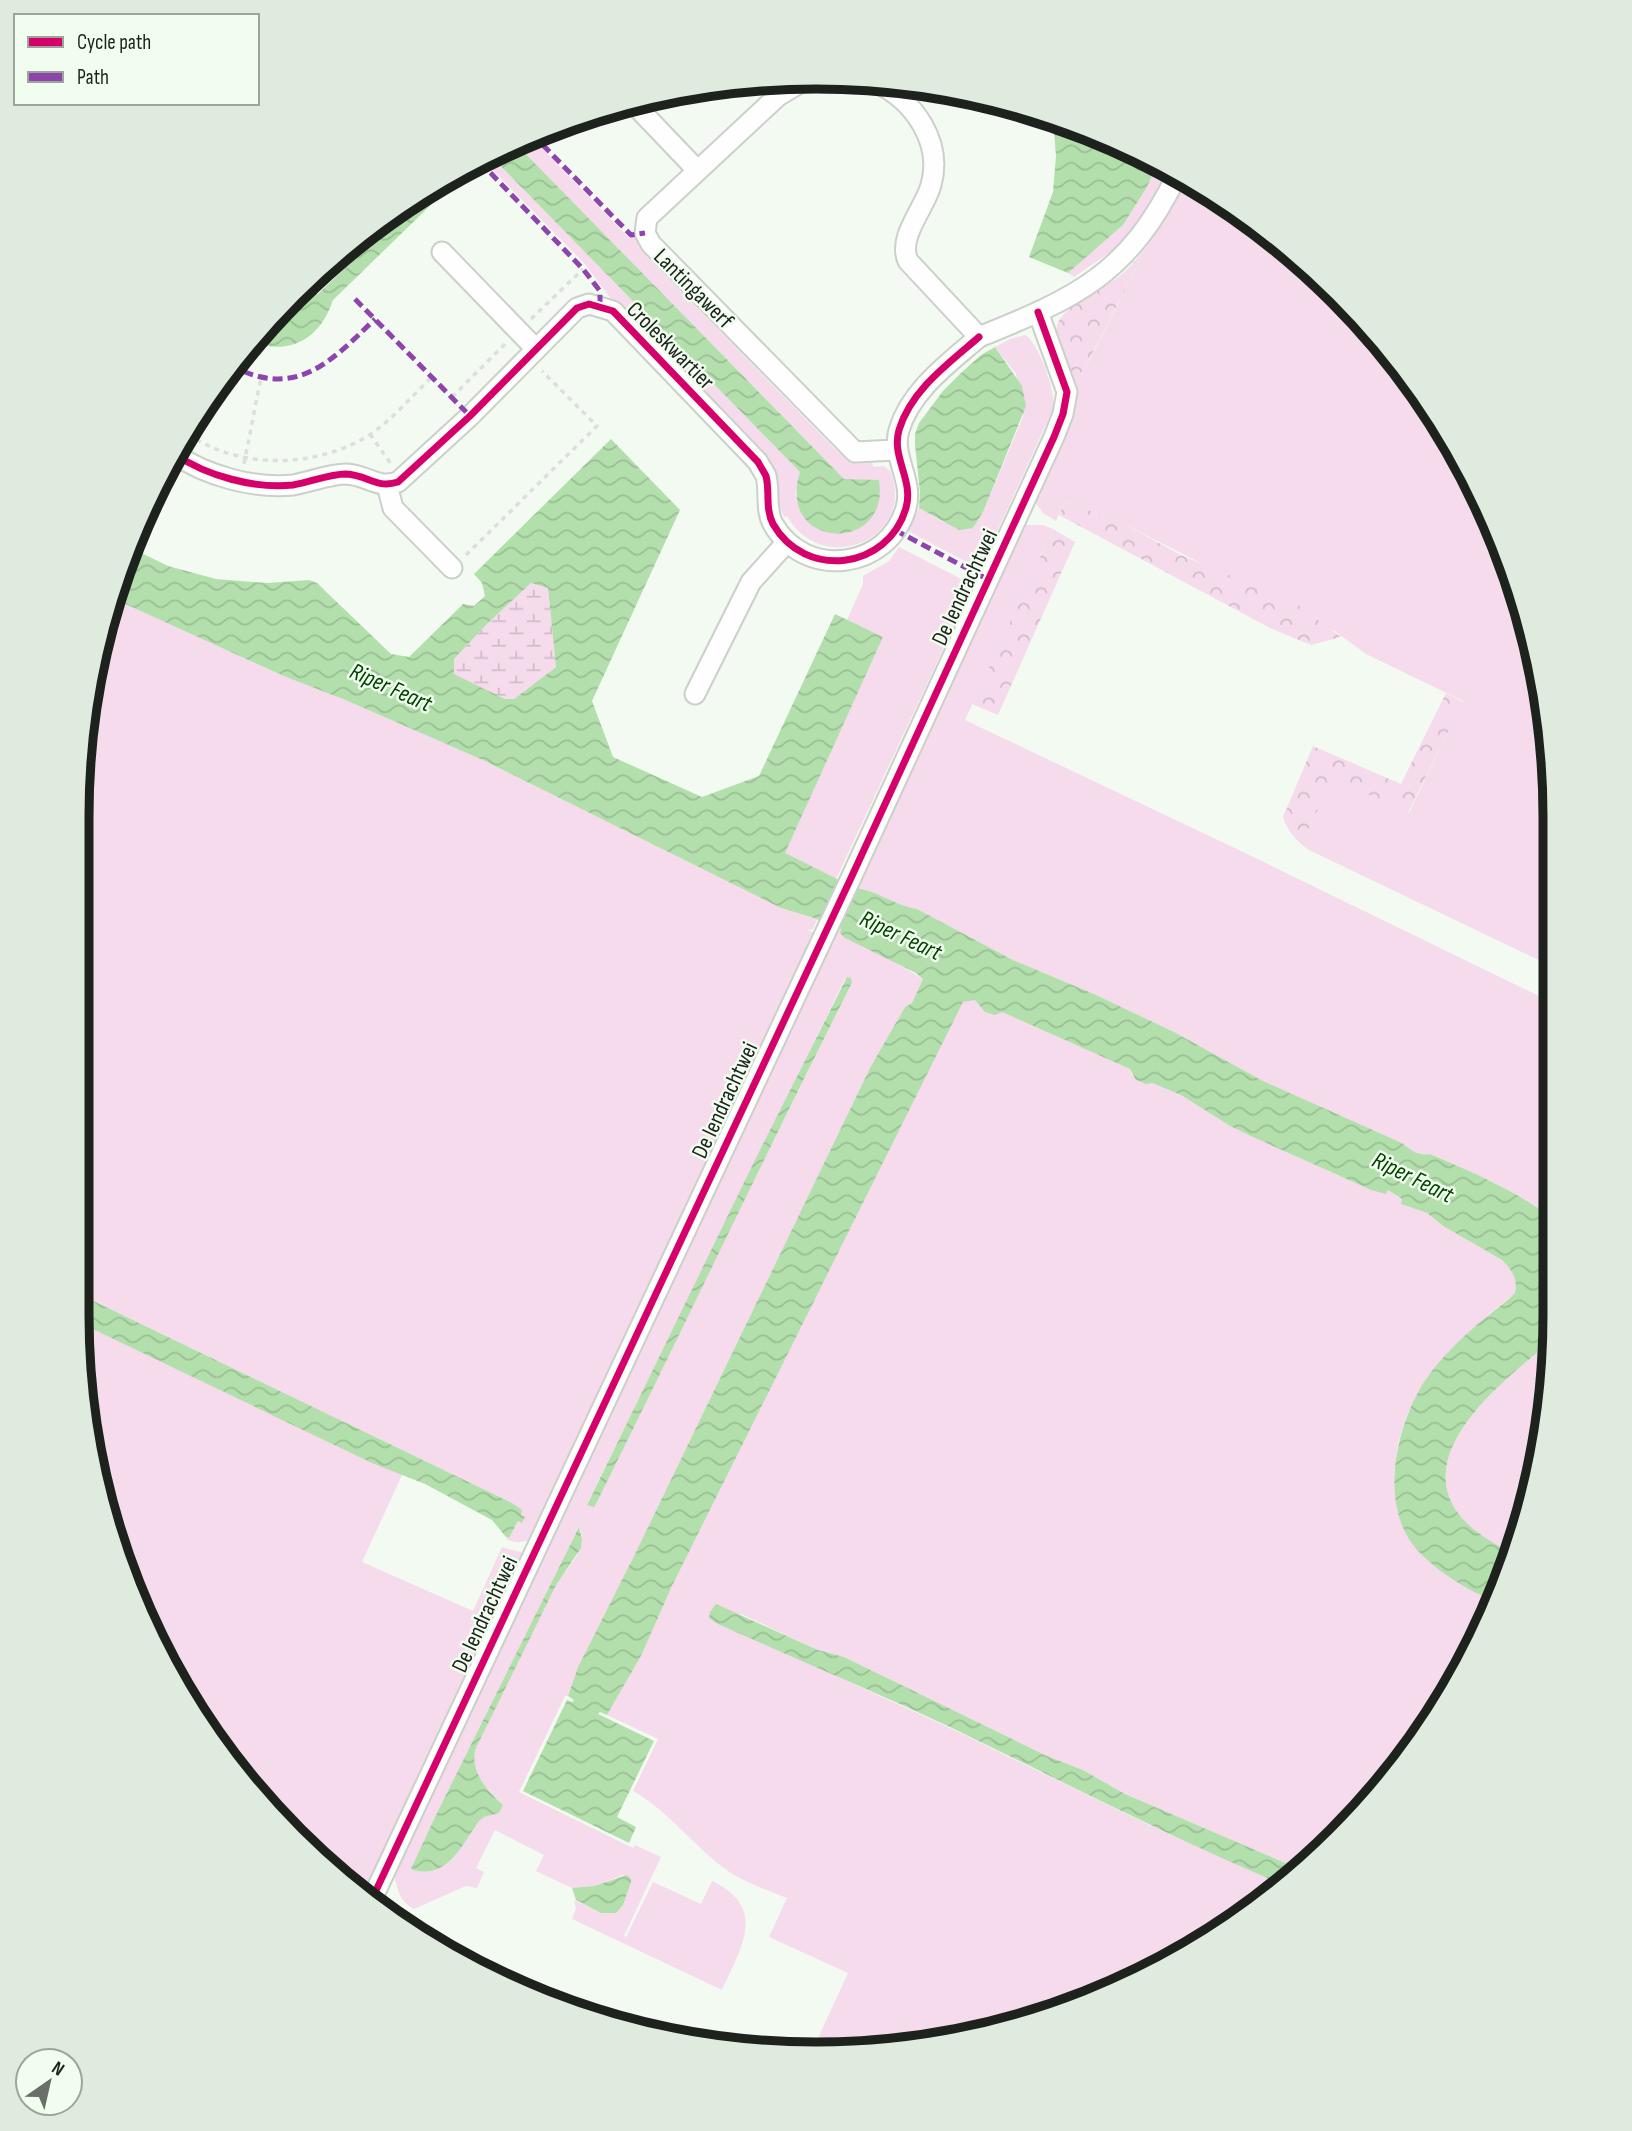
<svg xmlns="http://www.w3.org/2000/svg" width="1632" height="2131" viewBox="0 0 1632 2131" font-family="'Sofia Sans Condensed',sans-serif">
<defs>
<pattern id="forest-crowns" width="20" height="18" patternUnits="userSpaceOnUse" patternTransform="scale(1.75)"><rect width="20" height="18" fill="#f5dbec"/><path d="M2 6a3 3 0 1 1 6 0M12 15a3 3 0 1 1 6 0" fill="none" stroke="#d2bcca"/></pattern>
<pattern id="wetland-marsh" width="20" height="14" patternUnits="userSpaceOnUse" patternTransform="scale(1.75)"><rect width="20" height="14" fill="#f5dbec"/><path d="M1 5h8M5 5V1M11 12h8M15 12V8" fill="none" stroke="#d2bcca"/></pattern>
<pattern id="water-waves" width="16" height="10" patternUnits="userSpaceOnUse" patternTransform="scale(1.75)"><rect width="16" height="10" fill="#b3dfad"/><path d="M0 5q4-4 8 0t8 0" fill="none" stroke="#9abf94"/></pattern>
</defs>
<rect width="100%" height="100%" fill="#f3faf2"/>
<g fill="#f5dbec" fill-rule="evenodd">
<path d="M529 135 629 238 638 236 642 251 652 262 835 449 846 458 872 461 873 467 884 466 890 471C918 536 824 580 787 516L784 517C774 496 776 474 765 454L612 300 584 263 483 160 491 156 800 472 795 495 803 517 879 481 844 479 515 143Z"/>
<polygon points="1157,164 1167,170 1144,214 1125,242 1074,277 1068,273 1123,225 1147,187"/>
<polygon points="1185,179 1226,201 1338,293 1430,405 1499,534 1549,720 1549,965 1309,850 1301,844 1333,777 1409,813 1463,701 1366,654 1336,632 1122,523 1065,501 1056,521 1043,513 1032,498 1072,385 1090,359 1147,246 1162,224"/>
<path d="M1025 335C1039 343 1055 391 1054 407L980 569 908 531 919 508 943 522 973 528 983 512 1023 417 1016 374 995 347 1010 339Z"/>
<path d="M1022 525H1043L1053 529 965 720 1243 852 1549 1001V1215C1512 1189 1471 1171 1430 1154 1420 1156 1409 1150 1402 1143L1263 1081 1174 1032 1094 994 1013 960 917 909H909L864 889 856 888 860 879 866 876 861 877Z"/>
<polygon points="899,547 973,585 836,879 784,853 883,637 847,620 863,584 863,576 889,561"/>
<path d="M112 598 286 677 343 699 485 761 781 908 817 919 813 929 807 931 814 932 530 1539C521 1544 514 1542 505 1539L509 1538 518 1521 524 1517 512 1503 77 1293 79 768 102 624Z"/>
<path d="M837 928 923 979 912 1003 905 1007 871 1066 636 1552 578 1667 568 1696H565L519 1792 633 1848 635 1845 661 1857 624 1936 626 1937 653 1882 701 1904 712 1881C769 1908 740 1949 722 1990L572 1919 576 1909 574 1900 601 1913H616L624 1875 594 1886 572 1888 536 1871 544 1855 495 1830 476 1868 484 1872 477 1888 466 1886 414 1909C394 1897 401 1888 392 1874L831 939 834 945 832 937ZM845 979 852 983 730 1229 597 1502 587 1504ZM579 1527C591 1549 564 1569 554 1588 526 1641 501 1696 475 1750 470 1775 488 1789 503 1805L499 1813 483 1817 479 1821C462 1844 446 1882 412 1869L435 1817Z"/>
<path d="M967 999 975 1000 1130 1069 1132 1075 1181 1095 1230 1126 1330 1172 1371 1190H1388L1402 1199 1401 1204 1427 1213 1443 1226 1502 1260C1512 1270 1518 1279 1515 1293L1490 1313 1418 1393 1407 1415 1398 1443 1394 1473 1399 1517 1488 1599 1494 1601 1456 1685 1371 1803 1297 1868 1125 1794 1083 1770 1047 1756 844 1657 818 1650 741 1614 709 1618 950 1728 1147 1824 1279 1883 1227 1929 1053 2015 864 2052 813 2049 848 1973 769 1937 787 1898C768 1890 745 1883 728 1871 694 1847 670 1812 633 1791L658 1739 607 1715 642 1654 671 1588 963 1001Z"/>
<polygon points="78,1322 402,1475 362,1562 473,1611 502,1547 524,1553 365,1895 328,1870 260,1802 176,1685 102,1507"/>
<path d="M1549 1343V1412L1515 1555C1497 1545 1476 1534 1462 1518 1407 1454 1504 1380 1549 1343Z"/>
</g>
<g fill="url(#forest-crowns)">
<path d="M1147 246 1090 358 1074 384C1070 371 1054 338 1057 326 1062 305 1105 289 1121 275 1131 266 1139 256 1147 246Z"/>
<polygon points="1065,501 1122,523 1181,555 1295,603 1341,637 1311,645 1270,628 1059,515"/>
<polygon points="1053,529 1075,542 998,715 972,704"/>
<path d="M1446 693 1463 702 1408 813 1333 778 1301 844C1293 837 1286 827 1283 817L1313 746 1401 784Z"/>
</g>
<polygon fill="url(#wetland-marsh)" points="531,583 548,588 556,667 514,699 505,699 453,674 454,659 487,624"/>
<g fill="url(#water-waves)" fill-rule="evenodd">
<polygon points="1053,119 1098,133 1157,164 1147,187 1123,225 1068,273 1029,257 1053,192 1056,156"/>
<path d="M515 143 844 479 879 480C891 555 775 550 800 472L491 156Z"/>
<path d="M469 168 333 300C320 339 290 356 251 342L301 287 308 294H318L424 192Z"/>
<polygon points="995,347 1022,386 1026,406 983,512 973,528 959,530 919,508 920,492 915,445 915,434 919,423 943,391 961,373 981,355"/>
<path d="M611 439 680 510 592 701 613 757 702 797 759 776 835 614 883 637 785 853 855 888C877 890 895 906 917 909L1013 960 1094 994 1174 1032 1263 1081 1402 1143C1410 1150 1419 1156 1430 1154 1471 1171 1511 1189 1549 1215V1343C1504 1380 1407 1454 1462 1518 1476 1534 1497 1545 1515 1555L1494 1601C1467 1590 1438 1572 1418 1551 1377 1506 1396 1424 1426 1379 1443 1355 1467 1332 1490 1314 1498 1307 1507 1301 1515 1293 1518 1279 1512 1270 1502 1260L1443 1226 1427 1213 1401 1204 1402 1199 1388 1190 1386 1194 1371 1190 1253 1137 1230 1126 1181 1095 1152 1083 1146 1084 1136 1080 1130 1069 1002 1012 995 1015 985 1012 975 1000 963 1002 671 1588 642 1654 607 1715 600 1712 598 1714 654 1741 617 1817 636 1827 629 1843 523 1791 567 1700 572 1702 574 1700 568 1696 578 1667 636 1552 871 1066 905 1007 912 1003 923 979 916 973 845 938 840 933 841 929 814 918 781 908 485 761 343 699 286 677 112 598 131 548 168 566 216 579 267 583 309 580 317 583 391 654 409 657 463 604 474 606 485 596 482 583 474 574ZM531 583 548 588 556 667 514 699H505L454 674V659L487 624Z"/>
<path d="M847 977 851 978 852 983C765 1155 683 1329 597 1502L594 1507 587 1505 754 1162Z"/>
<polygon points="77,1293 512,1503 522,1510 521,1515 525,1517 522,1523 518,1521 509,1538 506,1537 492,1520 425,1484 372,1463 78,1322"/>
<path d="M579 1527 582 1539 581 1548 556 1585 475 1750C471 1774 487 1790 503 1805L499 1813 484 1817 479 1821C462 1845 446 1882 411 1869L435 1817Z"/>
<path d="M716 1604 818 1650 844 1657 1047 1756 1083 1770 1125 1794 1297 1868 1279 1883C1168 1836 1061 1781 952 1728 875 1692 796 1659 718 1624L709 1618 710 1612Z"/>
<polygon points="627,1875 631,1879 631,1882 623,1905 616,1913 601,1913 576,1900 572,1888 594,1886"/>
</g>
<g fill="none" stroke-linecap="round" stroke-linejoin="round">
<defs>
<g id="minor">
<polyline points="817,77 803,81 778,96 647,218 645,233 651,244 855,452 896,450"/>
<path d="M877 83C914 101 943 142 931 185 925 208 897 237 908 261L979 337C1076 298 1129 274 1177 175"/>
<polyline points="633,103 697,170"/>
<polyline points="442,252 536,349"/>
<path d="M175 454C206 476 255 489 293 485 311 482 329 474 346 474 368 475 376 489 398 482L470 416 577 308 589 304 613 311 758 462C760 466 764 472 766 476 770 491 765 509 773 524 805 580 888 570 906 508 914 480 891 457 899 430 911 390 949 363 979 337"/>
<polyline points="387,485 393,508 452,568"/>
<polyline points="695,694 751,582 787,542"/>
<polyline points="372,1899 851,878 1054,437 1063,414 1067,392 1038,312"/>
</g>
</defs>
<use href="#minor" stroke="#cbd0ca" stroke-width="23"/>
<g stroke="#dcdfdc" stroke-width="3.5" stroke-dasharray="5 5" stroke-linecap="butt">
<polyline points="531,319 583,269"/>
<polyline points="452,397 505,344"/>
<path d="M188 434C240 470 315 468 368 436 391 421 412 396 432 377"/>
<polyline points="370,434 391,464"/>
<polyline points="244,464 261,377"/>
<polyline points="466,555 597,426 542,371"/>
</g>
<use href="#minor" stroke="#fdfefd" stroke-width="19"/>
<g stroke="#8e44ad" stroke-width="5" stroke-dasharray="10 5" stroke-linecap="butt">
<polyline points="532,134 631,235 645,233"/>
<polyline points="480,162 583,269 600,291 600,306"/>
<polyline points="325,268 327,271 359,240"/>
<polyline points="355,299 470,416"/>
<path d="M230 365C295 400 330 363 375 319"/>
<polyline points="895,530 989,580"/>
</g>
<defs>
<g id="cycleway">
<path d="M175 454C206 476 255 489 293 485 311 482 329 474 346 474 368 475 376 489 398 482L470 416 577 308 589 304 613 311 758 462C760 466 764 472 766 476 770 491 765 509 773 524 805 580 888 570 906 508 914 480 891 457 899 430 911 390 949 363 979 337"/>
<polyline points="372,1899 851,878 1054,437 1063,414 1067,392 1038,312"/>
</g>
</defs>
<use href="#cycleway" stroke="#f0fdef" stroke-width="11"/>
<use href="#cycleway" stroke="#d6006c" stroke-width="7"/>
</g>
<g text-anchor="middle" stroke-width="5" stroke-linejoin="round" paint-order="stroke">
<g font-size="23" fill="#1e221d" stroke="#f0fdef">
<text transform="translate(694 288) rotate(45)" y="8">Lantingawerf</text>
<text transform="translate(671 345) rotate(45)" y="8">Croleskwartier</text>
<text transform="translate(964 587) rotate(-65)" y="8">De Iendrachtwei</text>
<text transform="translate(724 1100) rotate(-65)" y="8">De Iendrachtwei</text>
<text transform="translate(484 1614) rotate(-65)" y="8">De Iendrachtwei</text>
</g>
<g font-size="24" font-style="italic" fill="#034500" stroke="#f0fdef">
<text transform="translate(391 687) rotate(24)" y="8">Riper Feart</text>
<text transform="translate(901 935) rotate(25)" y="8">Riper Feart</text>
<text transform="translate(1413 1177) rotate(26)" y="8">Riper Feart</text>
</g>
</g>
<path d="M0 0H1632V2131H0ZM816 89H816A727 727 0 0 1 1543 816V1315A727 727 0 0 1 816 2042H816A727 727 0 0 1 89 1315V816A727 727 0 0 1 816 89Z" fill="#dfebde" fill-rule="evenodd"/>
<path fill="none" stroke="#1e221d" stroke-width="9" d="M816 89H816A727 727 0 0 1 1543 816V1315A727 727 0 0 1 816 2042H816A727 727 0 0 1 89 1315V816A727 727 0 0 1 816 89Z"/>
<rect x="14" y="14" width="245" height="91" fill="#f0fdef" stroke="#9ca59b" stroke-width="2"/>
<rect x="28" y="37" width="35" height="10" fill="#d6006c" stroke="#9ca59b" stroke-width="2"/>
<text x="77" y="49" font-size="21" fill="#1e221d">Cycle path</text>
<rect x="28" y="72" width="35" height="10" fill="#8e44ad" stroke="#9ca59b" stroke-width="2"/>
<text x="77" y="84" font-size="21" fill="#1e221d">Path</text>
<g transform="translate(49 2082) rotate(34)"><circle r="33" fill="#f0fdef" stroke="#9ca59b" stroke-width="2"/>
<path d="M0-5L12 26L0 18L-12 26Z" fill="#696e68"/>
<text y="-10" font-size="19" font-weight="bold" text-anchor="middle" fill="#1e221d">N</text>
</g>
</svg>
